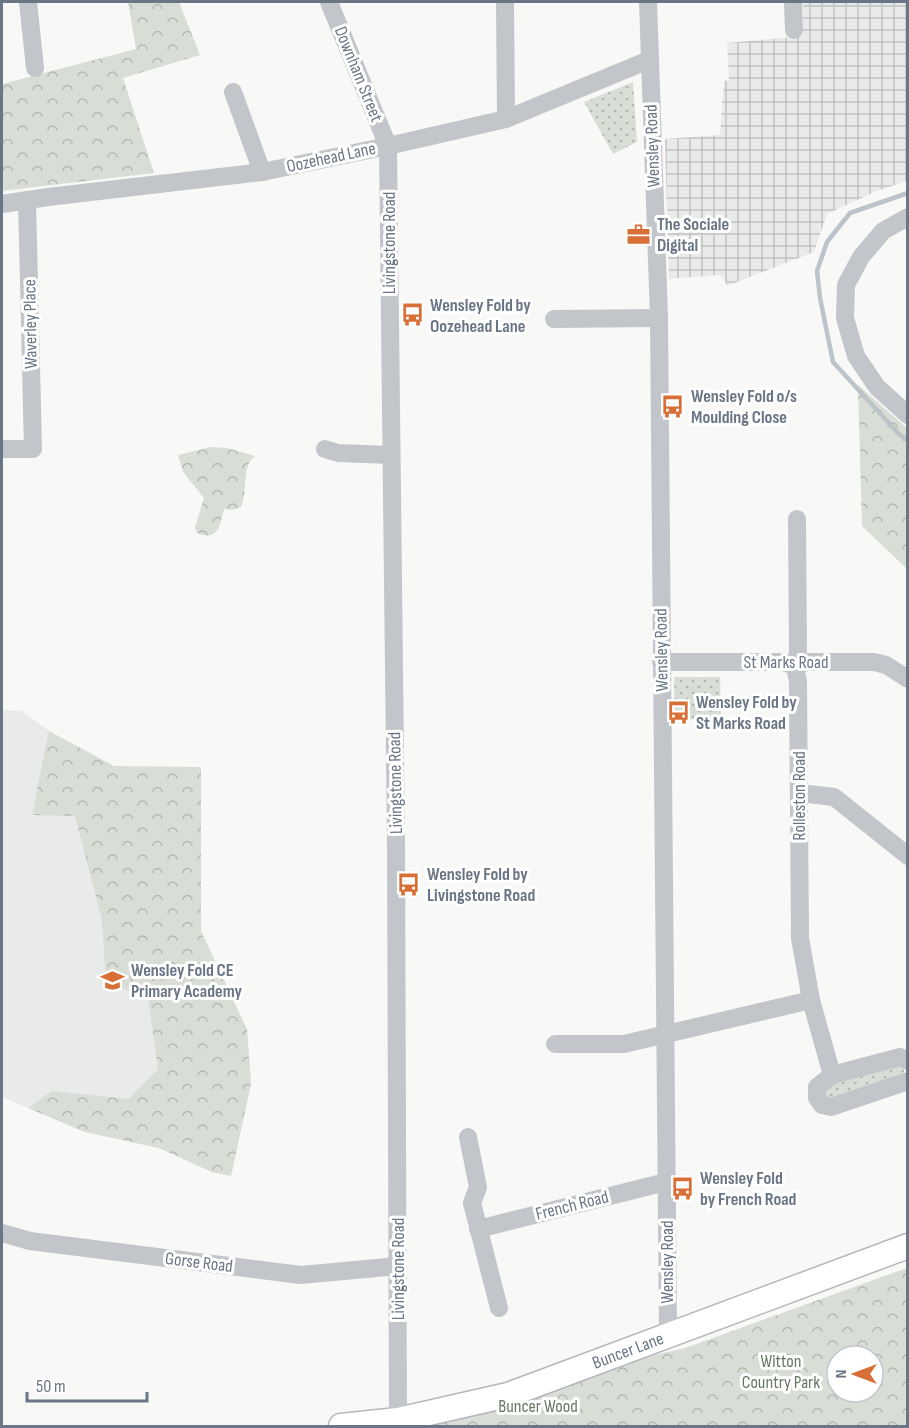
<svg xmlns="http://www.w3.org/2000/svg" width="909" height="1428" viewBox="0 0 909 1428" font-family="'Sofia Sans Condensed',sans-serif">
<defs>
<pattern id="industrial-grid" width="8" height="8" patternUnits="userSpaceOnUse" patternTransform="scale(1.5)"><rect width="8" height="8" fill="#e9eaea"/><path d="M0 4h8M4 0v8" fill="none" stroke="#c1c2c3"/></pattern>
<pattern id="grass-dots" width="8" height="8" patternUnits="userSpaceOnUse" patternTransform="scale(1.5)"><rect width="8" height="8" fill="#d8ddd6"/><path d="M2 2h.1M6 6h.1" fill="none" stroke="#b3b8b3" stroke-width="1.8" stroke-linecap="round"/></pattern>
<pattern id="forest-crowns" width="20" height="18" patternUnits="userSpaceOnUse" patternTransform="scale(1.5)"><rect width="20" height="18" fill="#d8ddd6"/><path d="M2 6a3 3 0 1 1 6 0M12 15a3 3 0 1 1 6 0" fill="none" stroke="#b3b8b3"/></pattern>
</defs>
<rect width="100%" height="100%" fill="#f8f9f6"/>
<polygon fill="#e9eaea" points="2,710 22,711 106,773 247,1029 251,1084 231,1176 212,1172 159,1148 85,1132 2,1097"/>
<polygon fill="url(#industrial-grid)" points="803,2 907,2 907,181 877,191 827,214 814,252 727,286 724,279 719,275 669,279 665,139 720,135 724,81 729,80 727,43 803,36"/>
<g fill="url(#grass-dots)">
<polygon points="633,82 637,142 613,154 584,102"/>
<polygon points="674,677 720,677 721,720 675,719"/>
<polygon points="893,1063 904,1069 904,1073 828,1104 822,1087"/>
</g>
<g fill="url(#forest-crowns)" fill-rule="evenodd">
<polygon points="128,2 179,2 200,55 123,78 154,173 2,191 2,84 136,49"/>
<polygon points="858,385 907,428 907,569 862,526"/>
<path d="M211 447 227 448 255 456C241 466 248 491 241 507L232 510 224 509C220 525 218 542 197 533L195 527 204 498 183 472 178 455Z"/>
<polygon points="49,731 114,766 201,767 201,931 247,1029 251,1084 231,1176 212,1172 159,1148 85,1132 28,1108 52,1091 129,1099 158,1069 148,997 106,983 102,920 75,816 32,815"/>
<path d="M907 1268V1426H341L685 1348ZM837 1356H873V1392H837Z"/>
</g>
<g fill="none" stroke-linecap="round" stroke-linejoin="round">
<polyline stroke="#bcc4ca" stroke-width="4.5" points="908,193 850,213 827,242 817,271 820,298 833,362 898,433 908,441"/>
<defs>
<g id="major">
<path id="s1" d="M341 1426 398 1420 508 1395 908 1246"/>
</g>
</defs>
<use href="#major" stroke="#b4b7bc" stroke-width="27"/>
<g stroke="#c2c5c9" stroke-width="18">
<polyline points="28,2 35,68"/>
<polyline points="329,2 388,146 396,843 398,1420"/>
<polyline points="505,2 506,119"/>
<polyline points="648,2 659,318 668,1334"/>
<polyline points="793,2 794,30"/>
<polyline points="233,92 262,172"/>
<polyline points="2,204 48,197 262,172 388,146 506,119 649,60"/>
<polyline points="908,217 883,231 861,257 846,285 845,318 856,356 877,387 908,415"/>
<polyline points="554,319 659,318"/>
<polyline points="2,449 33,449 27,200"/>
<polyline points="325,449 338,453 391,455"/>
<polyline points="797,519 798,653 795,666 798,682 800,938 811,1000 832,1075"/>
<polyline points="661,662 783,662 795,666 807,662 874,662 886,665 908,679"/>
<polyline points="800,793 834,797 908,856"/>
<polyline points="555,1044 624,1044 811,1000"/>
<polyline points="908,1061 900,1057 832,1075 817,1087 817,1098 822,1105 831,1107 908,1081"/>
<polyline points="468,1137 478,1187 472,1203 499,1308"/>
<polyline points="478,1229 666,1182"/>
<polyline points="2,1233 30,1241 301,1275 398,1266"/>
</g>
<use href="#major" stroke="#fff" stroke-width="24"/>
</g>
<defs>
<symbol id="office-bare" viewBox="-9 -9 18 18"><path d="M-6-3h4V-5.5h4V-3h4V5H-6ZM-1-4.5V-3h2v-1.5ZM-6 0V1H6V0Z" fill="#d86f37" stroke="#fff" stroke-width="2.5" paint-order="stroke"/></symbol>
<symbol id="bus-bare" viewBox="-9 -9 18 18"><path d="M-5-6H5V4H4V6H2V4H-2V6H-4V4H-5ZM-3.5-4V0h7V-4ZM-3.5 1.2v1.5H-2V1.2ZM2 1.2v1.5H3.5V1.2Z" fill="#d86f37" stroke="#fff" stroke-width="2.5" paint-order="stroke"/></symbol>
<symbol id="school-bare" viewBox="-9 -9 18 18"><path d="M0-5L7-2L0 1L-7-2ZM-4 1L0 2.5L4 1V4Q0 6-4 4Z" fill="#d86f37" stroke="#fff" stroke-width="2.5" paint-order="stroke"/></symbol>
</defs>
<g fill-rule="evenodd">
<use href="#office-bare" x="622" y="218" width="33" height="33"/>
<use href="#bus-bare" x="396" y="298" width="33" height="33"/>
<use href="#bus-bare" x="656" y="390" width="33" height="33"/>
<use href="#bus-bare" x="662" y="696" width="33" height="33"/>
<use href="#bus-bare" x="392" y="868" width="33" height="33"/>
<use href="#school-bare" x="96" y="964" width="33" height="33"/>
<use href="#bus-bare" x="666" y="1172" width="33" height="33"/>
</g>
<g text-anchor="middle" stroke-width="6" stroke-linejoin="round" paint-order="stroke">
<g font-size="18" fill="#6a7685" stroke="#fff">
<text transform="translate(359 74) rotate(68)" y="6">Downham Street</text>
<text transform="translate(652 146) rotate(-92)" y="6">Wensley Road</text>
<text transform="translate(331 157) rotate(-12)" y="6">Oozehead Lane</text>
<text transform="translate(389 243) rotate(-90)" y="6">Livingstone Road</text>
<text transform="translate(30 324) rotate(-91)" y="6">Waverley Place</text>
<text transform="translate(661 650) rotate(-91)" y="6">Wensley Road</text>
<text x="786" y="668">St Marks Road</text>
<text transform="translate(395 783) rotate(-91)" y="6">Livingstone Road</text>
<text transform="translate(799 796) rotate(-90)" y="6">Rolleston Road</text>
<text transform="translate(572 1205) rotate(-14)" y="6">French Road</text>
<text transform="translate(199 1262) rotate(7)" y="6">Gorse Road</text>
<text transform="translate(667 1262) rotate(-90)" y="6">Wensley Road</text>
<text transform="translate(398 1269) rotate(-90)" y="6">Livingstone Road</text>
<text dy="6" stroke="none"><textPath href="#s1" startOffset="298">Buncer Lane</textPath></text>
</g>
<g font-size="18" font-weight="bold" fill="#6a7685" stroke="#fff" text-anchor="start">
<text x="657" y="230">The Sociale<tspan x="657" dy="21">Digital</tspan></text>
<text x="430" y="311">Wensley Fold by<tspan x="430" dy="21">Oozehead Lane</tspan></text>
<text x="691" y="402">Wensley Fold o/s<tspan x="691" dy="21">Moulding Close</tspan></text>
<text x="696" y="708">Wensley Fold by<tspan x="696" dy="21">St Marks Road</tspan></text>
<text x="427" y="880">Wensley Fold by<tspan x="427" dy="21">Livingstone Road</tspan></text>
<text x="131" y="976">Wensley Fold CE<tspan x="131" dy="21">Primary Academy</tspan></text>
<text x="700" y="1184">Wensley Fold<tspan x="700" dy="21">by French Road</tspan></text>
</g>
<g font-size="18" fill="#667864" stroke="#fff">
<text x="781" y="1367">Witton<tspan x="781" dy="21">Country Park</tspan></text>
<text x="538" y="1412">Buncer Wood</text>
</g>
</g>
<rect width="909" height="1428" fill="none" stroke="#6a7685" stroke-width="6"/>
<g transform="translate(855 1374) rotate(270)"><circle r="28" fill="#ffffff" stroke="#c3c8ce" stroke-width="1.5"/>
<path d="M0-4.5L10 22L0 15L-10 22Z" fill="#d86f37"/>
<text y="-9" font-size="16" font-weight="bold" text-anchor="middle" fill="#6a7685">N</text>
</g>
<path d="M27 1392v9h120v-9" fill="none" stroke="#6a7685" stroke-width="3"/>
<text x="36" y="1392" font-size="18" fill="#6a7685" stroke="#ffffff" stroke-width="4.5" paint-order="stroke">50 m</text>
</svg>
